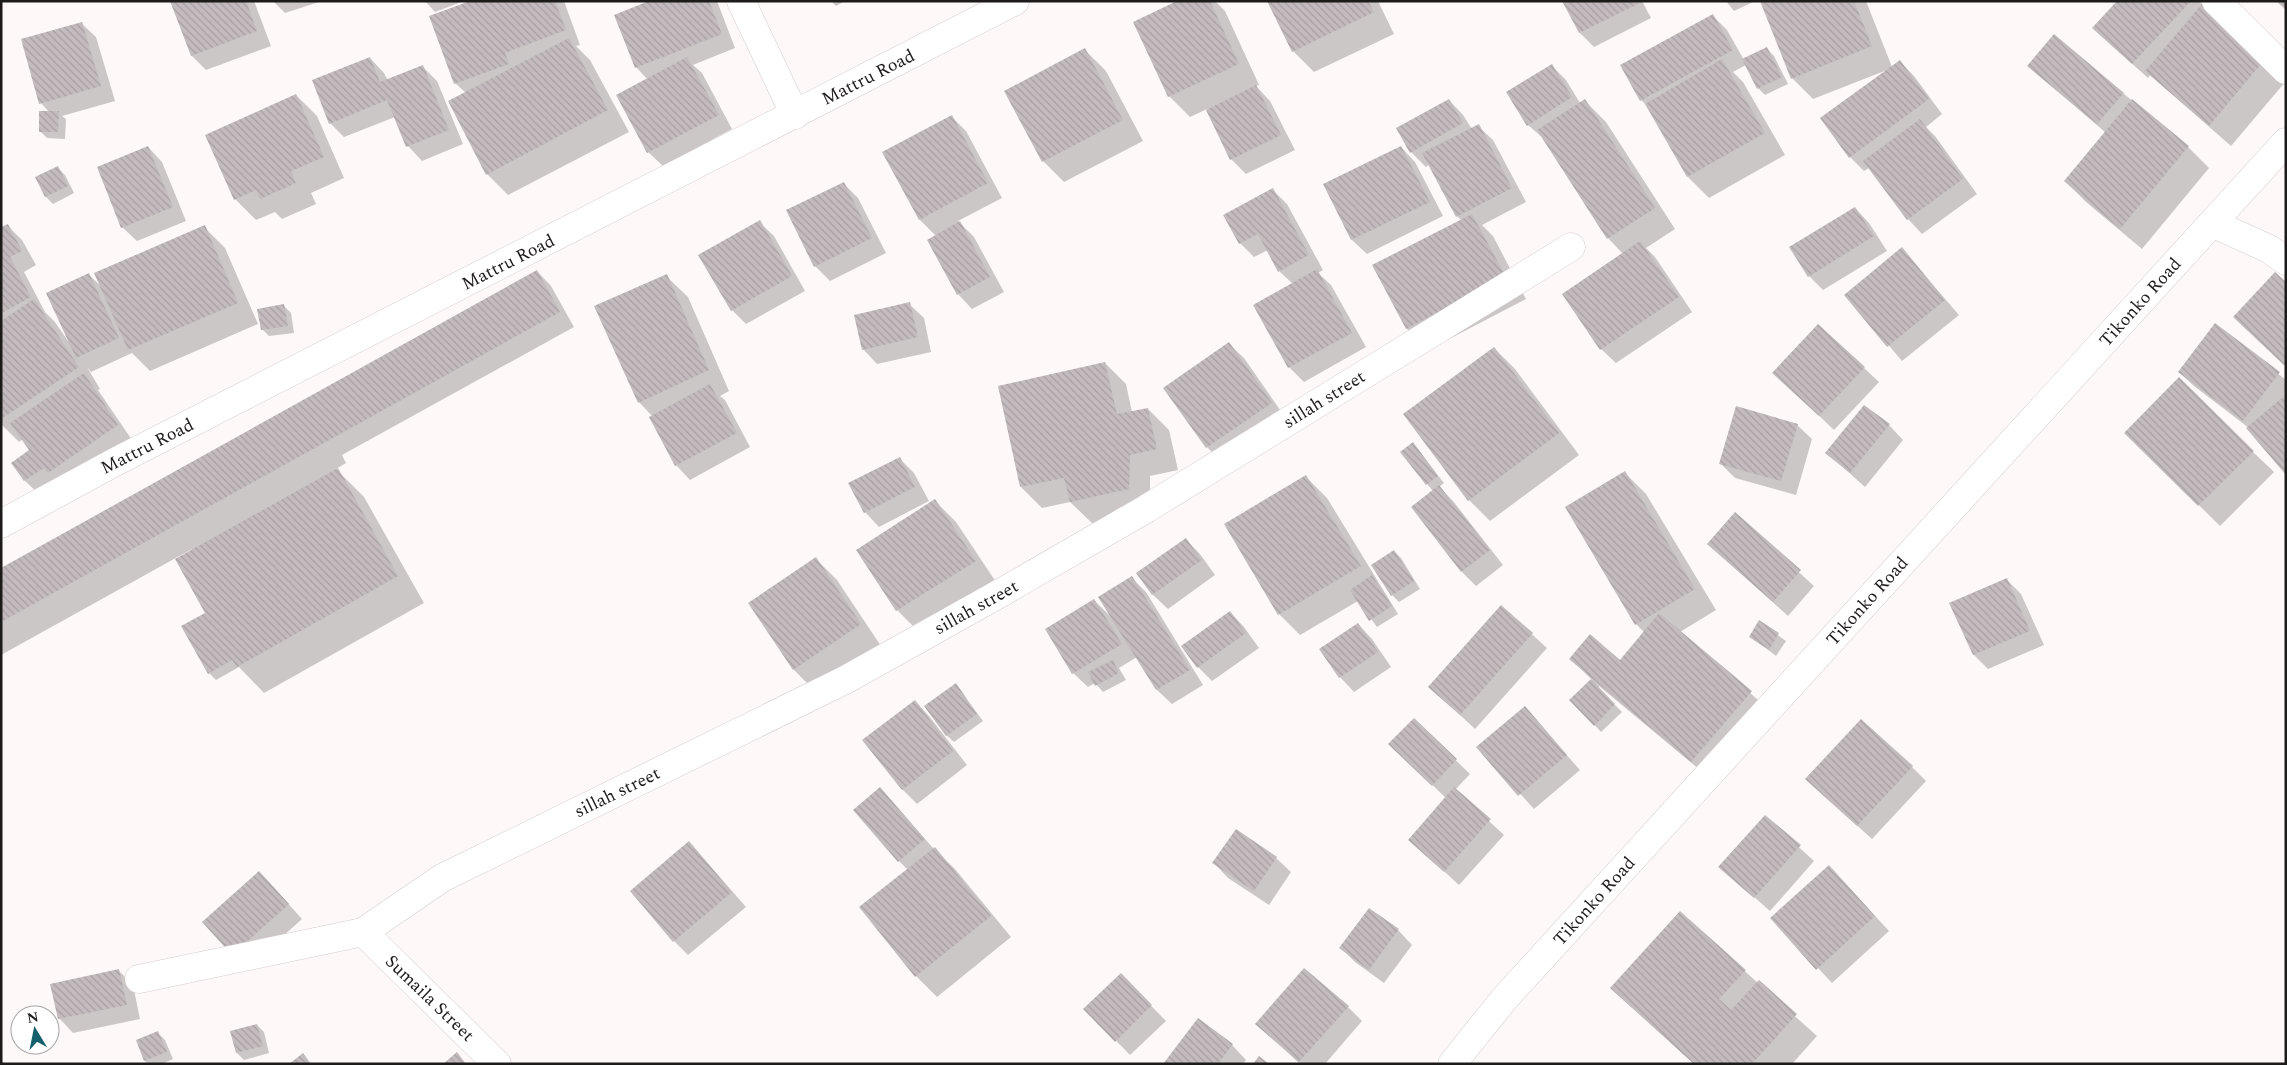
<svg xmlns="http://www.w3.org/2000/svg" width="2287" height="1065" viewBox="0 0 2287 1065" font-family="Spectral,serif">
<defs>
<pattern id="building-back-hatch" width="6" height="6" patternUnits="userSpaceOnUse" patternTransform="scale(1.25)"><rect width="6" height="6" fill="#c3bbbe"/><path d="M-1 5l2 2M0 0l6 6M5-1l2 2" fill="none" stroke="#a7a0a3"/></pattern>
</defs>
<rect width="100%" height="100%" fill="#fef9f8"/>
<g fill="#0003">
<polygon points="172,1 254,1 271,46 206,70 192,56"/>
<polygon points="273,1 322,1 285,13"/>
<polygon points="425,1 464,1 435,12"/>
<polygon points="474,1 564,1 580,45 576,46 590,60 629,132 508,195 487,174 466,93 455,83"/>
<polygon points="653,1 717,1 735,48 693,65 702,73 732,129 663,166 648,152 648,80 636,67"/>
<polygon points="831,1 845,1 836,6"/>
<polygon points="1180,1 1215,1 1225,11 1259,85 1256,86 1270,101 1295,150 1246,174 1232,160 1207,109 1190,117 1169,96"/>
<polygon points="1269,1 1378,1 1394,34 1314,72 1293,51"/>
<polygon points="1564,1 1642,1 1651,18 1594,47 1580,33"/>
<polygon points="1726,1 1755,1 1734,11"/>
<polygon points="1761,1 1866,1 1892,67 1900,62 1914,76 1942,114 1926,127 1935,136 1977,194 1922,234 1908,219 1869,168 1864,171 1850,157 1887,70 1813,99 1792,78"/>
<polygon points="2118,1 2199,1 2286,81 2231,146 2150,75 2148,78 2108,42"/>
<polygon points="1713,16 1727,30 1744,60 1767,49 1774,56 1788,84 1765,95 1758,88 1746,65 1733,72 1743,82 1785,155 1709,198 1688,177 1647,106 1641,100"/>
<polygon points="81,23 96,37 115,101 62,116 66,119 65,139 47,138 40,131 49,112 41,103"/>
<polygon points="1085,50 1106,71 1143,141 1064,182 1043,161"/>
<polygon points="370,58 384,73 388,81 423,67 437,81 463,144 422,161 408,146 395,117 344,137 330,123"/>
<polygon points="1552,66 1566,80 1580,103 1585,101 1606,122 1675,229 1646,248 1655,257 1692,312 1616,363 1601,349 1623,254 1608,238 1544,139 1528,125"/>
<polygon points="2028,66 2123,93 2188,147 2209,168 2142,249 2086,202 2065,181 2106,133"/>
<polygon points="296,95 317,116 344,178 311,193 316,204 282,219 275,212 256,220 235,199"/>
<polygon points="1449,100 1463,115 1472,129 1478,126 1493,140 1526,202 1482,225 1493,236 1526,299 1428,350 1407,329 1374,266 1462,221 1457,216 1430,164 1426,167 1411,152"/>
<polygon points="952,117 966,131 1002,198 958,221 974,237 1004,292 972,309 958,294 936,236 920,220 884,153"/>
<polygon points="148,147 162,162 186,221 137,241 122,227"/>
<polygon points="1401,147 1415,162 1443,216 1367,254 1352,240 1325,184"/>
<polygon points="58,168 65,175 74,193 53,204 46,197 37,178"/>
<polygon points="843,183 858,198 886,253 830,281 815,266 788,211"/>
<polygon points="1273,190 1287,204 1323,270 1318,273 1331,285 1366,347 1304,382 1289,367 1255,306 1293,284 1279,271 1268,250 1254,257 1240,243"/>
<polygon points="1855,208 1869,223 1887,251 1823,290 1809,276"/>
<polygon points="759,222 774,236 805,291 746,324 732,310"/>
<polygon points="7,225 22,240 36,265 24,272 45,312 55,322 68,341 89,275 101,286 204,227 225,248 258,324 150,371 132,353 91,372 87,367 100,389 98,390 132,440 40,495 25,481 13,463 31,451 23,439 19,442 1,424 1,229"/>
<polygon points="1902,249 1959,315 1902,361 1846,295"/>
<polygon points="537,271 551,286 574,327 342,455 346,463 336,469 364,497 424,603 264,693 239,667 216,680 209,673 210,620 192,549 1,655 1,569"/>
<polygon points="666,276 688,297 729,391 720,396 725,400 750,447 690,480 676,465 653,417 639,402"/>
<polygon points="909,304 924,318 931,352 877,364 863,349"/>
<polygon points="283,305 291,313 294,333 269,336 262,329"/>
<polygon points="1818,325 1879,382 1834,430 1789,387"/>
<polygon points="2215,325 2286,380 2286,398 2284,400 2249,428 2194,386 2179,372"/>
<polygon points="1229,344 1244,358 1285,417 1221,462 1207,447"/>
<polygon points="1494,348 1515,369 1579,455 1490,521 1469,500 1405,414"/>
<polygon points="1105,363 1126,384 1132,412 1148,409 1169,430 1178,470 1150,476 1150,509 1092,523 1070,502 1042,508 1021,487"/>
<polygon points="1797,425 1812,439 1796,495 1735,478 1720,463"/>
<polygon points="1889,425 1903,440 1865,487 1827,453"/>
<polygon points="2126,433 2253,452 2274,472 2220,526"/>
<polygon points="1419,451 1444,483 1439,487 1453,501 1503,565 1476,586 1462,572 1412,507 1433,491 1427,484"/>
<polygon points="899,458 914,473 929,501 879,527 865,512"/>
<polygon points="1625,473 1646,494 1716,610 1680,632 1765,706 1706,775 1599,686 1598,688 1622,712 1601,732 1571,700 1592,680 1571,659 1620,662 1645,633 1636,624 1566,507"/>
<polygon points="1306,477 1327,498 1398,614 1377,627 1358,601 1300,635 1279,614"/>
<polygon points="935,501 956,522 996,582 918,631 897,610 858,550"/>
<polygon points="1735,514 1814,586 1788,616 1708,544"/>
<polygon points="1186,540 1200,554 1215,575 1168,609 1153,595 1138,574"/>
<polygon points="1394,551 1401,558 1420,589 1399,602 1392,595"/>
<polygon points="816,559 837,580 881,646 815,691 794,670 750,604"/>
<polygon points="1132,578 1146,592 1203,685 1172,704 1157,690 1137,657 1119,668 1126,680 1103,692 1095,683 1088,687 1073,673 1094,600 1112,618"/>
<polygon points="2007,580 2021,594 2044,645 1988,669 1974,655 1951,604"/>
<polygon points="1502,607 1547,648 1475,729 1430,687"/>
<polygon points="1230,612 1244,627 1259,648 1212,681 1198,667"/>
<polygon points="1760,622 1786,641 1776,656 1750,636"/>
<polygon points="1358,624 1372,639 1391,667 1354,692 1340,677"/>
<polygon points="956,685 983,721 954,742 944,733"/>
<polygon points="915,701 929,716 967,765 917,804 903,790 864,740"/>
<polygon points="1525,708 1580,770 1534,809 1478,747"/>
<polygon points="1414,720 1470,774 1455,790 1504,835 1459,885 1410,840 1446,798 1405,759"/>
<polygon points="1912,767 1926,781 1872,839 1821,793"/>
<polygon points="880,789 934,849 955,869 1011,937 937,997 916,976 908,870 899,861"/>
<polygon points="1765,816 1814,861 1770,911 1720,867"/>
<polygon points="1237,831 1276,858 1291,872 1269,905 1228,878 1214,863"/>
<polygon points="689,842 746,907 688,955 674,941"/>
<polygon points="1843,881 1889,931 1832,983 1771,918"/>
<polygon points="273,887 302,919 248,968 233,954"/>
<polygon points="1680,913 1817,1036 1792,1064 1694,1064 1611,988"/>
<polygon points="1398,930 1412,945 1384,983 1355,962 1341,948"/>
<polygon points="119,971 133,985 140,1019 73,1033 59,1018"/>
<polygon points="1121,975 1166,1021 1130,1055 1085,1009"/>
<polygon points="1348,1007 1362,1021 1325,1064 1300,1064 1257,1024"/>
<polygon points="1198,1020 1232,1045 1246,1060 1243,1064 1164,1064"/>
<polygon points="257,1025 264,1032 269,1053 244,1060 237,1053 231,1032"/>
<polygon points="158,1033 165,1040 173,1059 162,1064 148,1064 145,1061"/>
</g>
<g fill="url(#building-back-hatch)">
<polygon points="170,1 246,1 257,31 191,56"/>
<polygon points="470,1 555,1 566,30 505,53 509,64 454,84 429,16"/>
<polygon points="649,1 709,1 722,34 635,68 614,15"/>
<polygon points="1177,1 1210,1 1239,64 1168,97 1133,22"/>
<polygon points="1267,1 1368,1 1374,12 1292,52"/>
<polygon points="1562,1 1636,1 1638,4 1579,33"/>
<polygon points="1760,1 1854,1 1872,46 1791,79"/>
<polygon points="2117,1 2191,1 2132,64 2092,28"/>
<polygon points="2276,1 2286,1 2286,10"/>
<polygon points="2202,4 2266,58 2209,126 2145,71"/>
<polygon points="1713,14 1733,50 1640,101 1620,65"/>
<polygon points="82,22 101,86 39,104 21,39"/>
<polygon points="2054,34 2124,93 2097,124 2027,66"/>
<polygon points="569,38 608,110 486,175 448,101"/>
<polygon points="1767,47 1782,77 1757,89 1742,59"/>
<polygon points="1085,48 1123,120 1042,162 1004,91"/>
<polygon points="370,57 380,82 423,65 449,130 406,147 387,100 329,124 312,80"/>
<polygon points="687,57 719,115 647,153 616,95"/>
<polygon points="1722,59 1765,133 1687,177 1645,104"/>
<polygon points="1900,60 1929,99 1849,158 1820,118"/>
<polygon points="1552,64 1572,97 1527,126 1506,92"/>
<polygon points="1256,85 1281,135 1230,160 1206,110"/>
<polygon points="296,94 324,157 291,171 296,183 260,199 256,190 234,200 205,135"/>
<polygon points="1449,99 1463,123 1410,153 1396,128"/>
<polygon points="1585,99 1655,208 1607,239 1537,130"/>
<polygon points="2132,99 2189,146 2120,229 2064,181"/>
<polygon points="39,111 59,111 58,132 39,132"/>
<polygon points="952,115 988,183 919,220 882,152"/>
<polygon points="1920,119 1963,179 1907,220 1863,161"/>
<polygon points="1479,124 1512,188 1456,217 1422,153"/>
<polygon points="148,146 173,207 121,228 97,167"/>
<polygon points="1401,146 1430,202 1351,240 1323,184"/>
<polygon points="58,166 68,186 45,197 35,177"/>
<polygon points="844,182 872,238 814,267 786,210"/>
<polygon points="1273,188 1309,255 1278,272 1258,234 1239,244 1223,215"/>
<polygon points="1855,207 1874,236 1808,277 1789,247"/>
<polygon points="1472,214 1506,277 1406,329 1372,265"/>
<polygon points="760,220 792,276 731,311 698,255"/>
<polygon points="960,221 990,277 957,295 927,240"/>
<polygon points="8,224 22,251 10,257 31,297 2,313 1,227"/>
<polygon points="205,225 238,303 128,350 94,273"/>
<polygon points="1640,241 1679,297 1600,350 1562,294"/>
<polygon points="1902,247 1945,300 1887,347 1844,295"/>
<polygon points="1317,269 1352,333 1288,368 1253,305"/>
<polygon points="537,270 560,312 1,622 1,568"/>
<polygon points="2275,272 2286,282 2286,367 2233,317"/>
<polygon points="89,273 119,338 76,358 46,293"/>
<polygon points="667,274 709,370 638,403 594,306"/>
<polygon points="34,299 79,367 1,419 1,321"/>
<polygon points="910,302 918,337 862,350 854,315"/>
<polygon points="284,304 288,326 261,330 257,309"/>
<polygon points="2215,323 2280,372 2243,421 2178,372"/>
<polygon points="1818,324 1865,367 1819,416 1772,373"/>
<polygon points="1229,342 1272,403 1206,448 1163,388"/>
<polygon points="1494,347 1559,433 1468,501 1403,414"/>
<polygon points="1105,362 1117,414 1148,408 1157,449 1130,455 1129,489 1070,502 1064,478 1020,487 998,386"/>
<polygon points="84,373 118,425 48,473 44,468 24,481 11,463 29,450 10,423"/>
<polygon points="2179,377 2254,451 2198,506 2124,433"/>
<polygon points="710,384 737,433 675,466 649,417"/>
<polygon points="2283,397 2286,401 2286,475 2246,428"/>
<polygon points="1864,405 1890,424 1850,473 1825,453"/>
<polygon points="1736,406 1798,424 1781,481 1719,464"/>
<polygon points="1413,442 1438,476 1426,485 1400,452"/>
<polygon points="900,457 915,487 864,513 848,483"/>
<polygon points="338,468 398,576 237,667 232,660 208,674 181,626 205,613 175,559"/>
<polygon points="1625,471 1695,589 1635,625 1565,507"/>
<polygon points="1306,475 1361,566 1278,615 1224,524"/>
<polygon points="1439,485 1490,550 1461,572 1411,507"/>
<polygon points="935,499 976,561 896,611 856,550"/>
<polygon points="1735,512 1801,570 1773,602 1707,544"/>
<polygon points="1186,538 1202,560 1152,595 1136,573"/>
<polygon points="1394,550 1414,581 1391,596 1371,565"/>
<polygon points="816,557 861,624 793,670 748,603"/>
<polygon points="1372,575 1392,606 1369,621 1350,590"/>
<polygon points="1132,576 1190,670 1156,690 1098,597"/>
<polygon points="2007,578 2030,631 1973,655 1949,603"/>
<polygon points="1094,599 1122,644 1072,674 1045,629"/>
<polygon points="1501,605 1533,633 1460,715 1428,687"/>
<polygon points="1230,611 1246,633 1197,668 1181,646"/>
<polygon points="1659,613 1752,691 1691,762 1569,659 1590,634 1620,660"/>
<polygon points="1759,620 1779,633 1769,650 1749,637"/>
<polygon points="1358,623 1378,652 1339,678 1319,649"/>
<polygon points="1113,660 1119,673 1095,686 1088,672"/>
<polygon points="1591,679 1615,704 1594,726 1569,700"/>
<polygon points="956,683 977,714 946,736 924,706"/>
<polygon points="915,700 953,751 902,790 862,740"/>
<polygon points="1525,706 1567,755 1518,796 1476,747"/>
<polygon points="1414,718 1457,759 1432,786 1388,744"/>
<polygon points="1861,719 1913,766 1857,826 1805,779"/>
<polygon points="880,787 925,839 898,862 853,810"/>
<polygon points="1454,787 1491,819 1444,872 1408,840"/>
<polygon points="1765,815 1801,845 1754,898 1718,867"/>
<polygon points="1236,829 1277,857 1254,891 1212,863"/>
<polygon points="689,841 732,892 673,942 630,891"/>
<polygon points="935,847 991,916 915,977 859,907"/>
<polygon points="1829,865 1875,916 1816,970 1770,918"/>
<polygon points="259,871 289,904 232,955 202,922"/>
<polygon points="1369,908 1399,929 1369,970 1339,948"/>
<polygon points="1680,911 1746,970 1719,999 1731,1010 1759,980 1797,1014 1752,1064 1694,1064 1610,988"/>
<polygon points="1304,968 1349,1006 1299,1062 1255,1024"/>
<polygon points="119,969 127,1005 58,1019 50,984"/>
<polygon points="1121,973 1152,1005 1115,1042 1083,1009"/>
<polygon points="1198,1018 1233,1044 1218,1064 1163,1064"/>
<polygon points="257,1024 263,1046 236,1053 230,1031"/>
<polygon points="158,1031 167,1052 144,1061 136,1040"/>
<polygon points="457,1052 466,1064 443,1064"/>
<polygon points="303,1053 311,1064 289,1064"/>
<polygon points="1259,1056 1269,1064 1253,1064"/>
</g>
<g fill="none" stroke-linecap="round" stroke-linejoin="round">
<defs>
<g id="minor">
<polyline points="741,1 795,115"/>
<polyline points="2216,1 2286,70"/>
<polyline points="2212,223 2269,249 2286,261"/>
<polyline points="1,524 115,462 1015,1"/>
<polyline points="363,932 497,1064"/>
<polyline points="139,979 363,932 442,878 847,679 1004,591 1146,509 1571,247"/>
<polyline points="1452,1064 1505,998 2286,142"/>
</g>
</defs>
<use href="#minor" stroke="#d5cccc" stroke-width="29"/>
<use href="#minor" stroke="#fff" stroke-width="28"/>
</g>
<g text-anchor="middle" stroke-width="4" stroke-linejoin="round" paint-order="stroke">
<g font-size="18" fill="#1d1a1a" stroke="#fff">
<text transform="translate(868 77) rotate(-27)" y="6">Mattru Road</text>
<text transform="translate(508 262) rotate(-27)" y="6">Mattru Road</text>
<text transform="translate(2140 302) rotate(-48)" y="6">Tikonko Road</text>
<text transform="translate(1324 399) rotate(-32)" y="6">sillah street</text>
<text transform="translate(147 446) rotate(-27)" y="6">Mattru Road</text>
<text transform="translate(1867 601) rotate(-48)" y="6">Tikonko Road</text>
<text transform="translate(976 607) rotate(-29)" y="6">sillah street</text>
<text transform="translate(617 792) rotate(-26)" y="6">sillah street</text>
<text transform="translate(1594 901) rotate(-48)" y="6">Tikonko Road</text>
<text transform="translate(430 998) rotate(44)" y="6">Sumaila Street</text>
</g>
</g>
<rect width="2287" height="1065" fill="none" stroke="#1d1a1a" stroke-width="5"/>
<g transform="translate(35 1030) rotate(350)"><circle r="24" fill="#ffffff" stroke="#a5a3a3"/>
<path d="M0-4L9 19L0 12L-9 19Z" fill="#15606d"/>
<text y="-8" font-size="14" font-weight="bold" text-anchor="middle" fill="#1d1a1a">N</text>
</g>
</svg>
